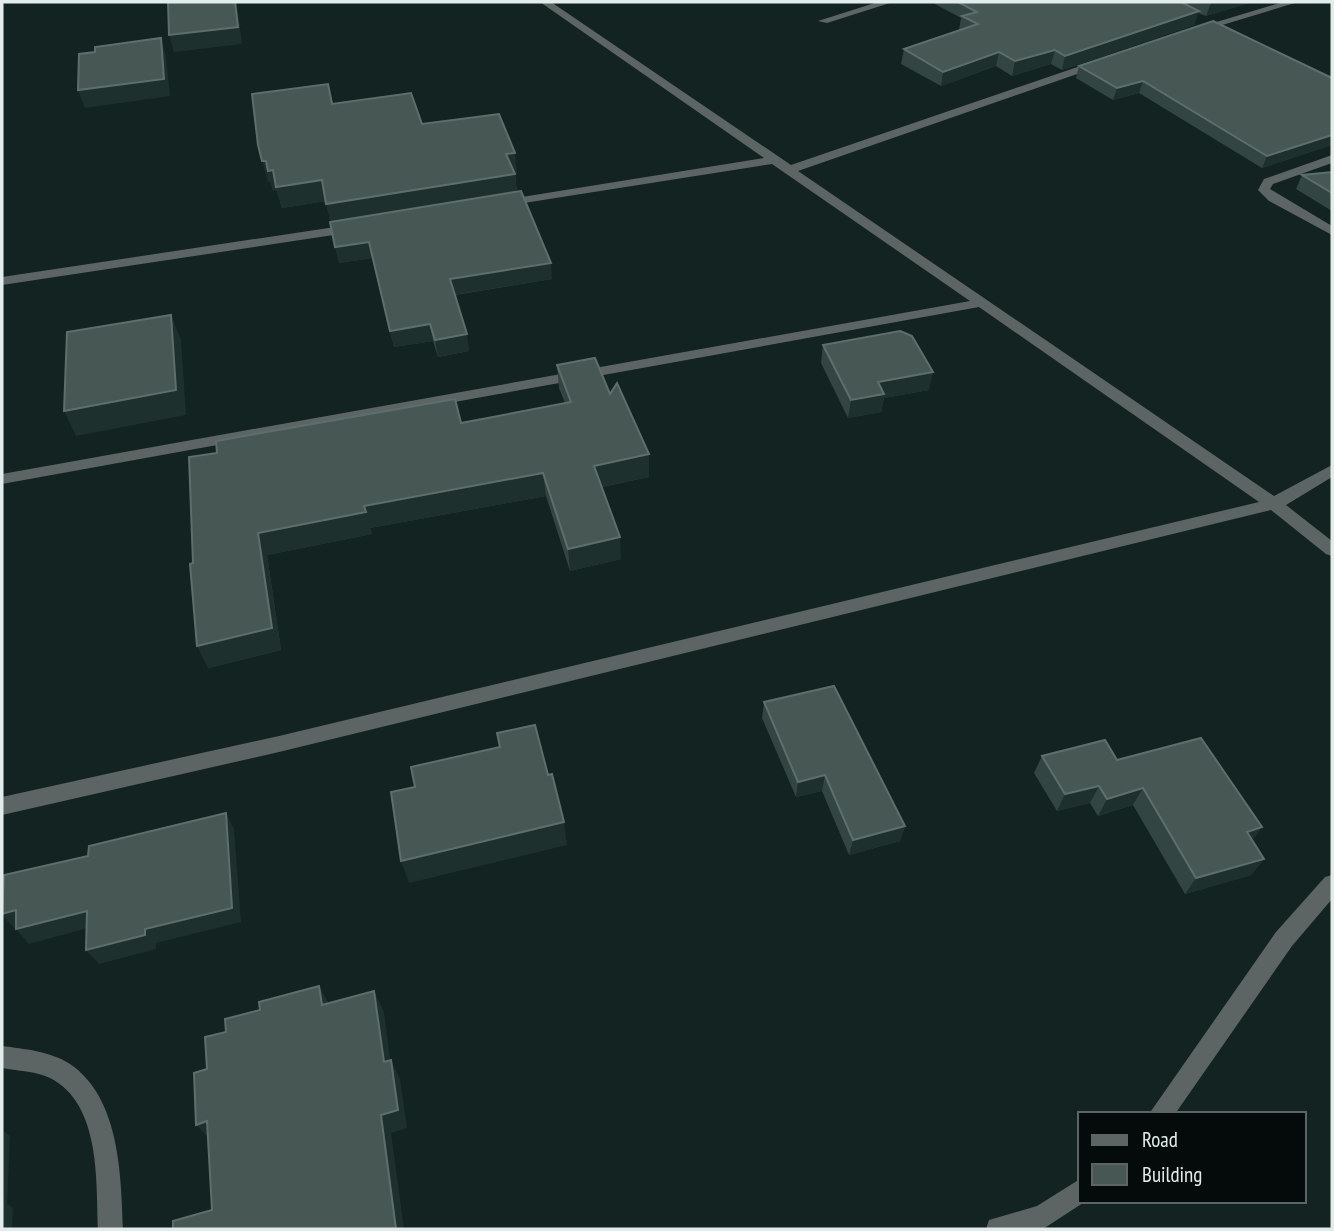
<svg xmlns="http://www.w3.org/2000/svg" width="1334" height="1231" viewBox="0 0 1334 1231" font-family="'PT Sans Narrow',sans-serif">
<rect width="100%" height="100%" fill="#122321"/>
<g fill="none" stroke-linecap="round" stroke-linejoin="round">
<g fill="#5c6563" fill-rule="evenodd">
<polygon points="540,2 551,2 791,165 1095,61 1103,61 1103,65 798,171 1274,496 1332,465 1332,477 1286,505 1332,541 1332,556 1326,554 1271,510 279,752 2,815 2,797 279,736 1259,502 979,307 2,484 2,474 970,301 772,164 499,207 499,201 503,200 764,158"/>
<polygon points="878,2 893,2 827,23 818,21"/>
<polygon points="1283,2 1298,2 1199,32 1190,30"/>
<polygon points="1332,155 1332,163 1273,184 1270,189 1332,226 1332,235 1269,201 1258,190 1264,179"/>
<polygon points="355,224 361,228 360,231 2,285 2,277"/>
<polygon points="1332,875 1332,899 1292,946 1175,1114 1149,1114 1276,932 1325,877"/>
<path d="M2 1046C24 1049 50 1051 70 1064 120 1098 121 1175 123 1229H98C96 1181 101 1104 50 1078 36 1071 17 1071 2 1068Z"/>
<polygon points="1080,1179 1080,1201 1086,1201 1043,1229 986,1229 989,1220 1037,1206"/>
</g>
</g>
<g fill="#334542">
<polygon points="931,2 1252,2 1206,16 1198,13 1194,25 1062,70 1051,64 1012,76 996,66 941,86 901,64 904,49 960,30 959,30 961,18"/>
<polygon points="1079,66 1332,78 1332,145 1262,168 1139,93 1113,100 1076,78"/>
<polygon points="328,84 333,104 422,124 517,174 515,174 517,192 552,279 455,295 469,351 438,357 433,341 394,347 372,258 339,263 326,201 282,208 277,191 273,191 271,182 268,182"/>
<polygon points="1332,172 1332,211 1296,189 1302,175"/>
<polygon points="823,345 929,390 884,398 881,412 848,418 821,363"/>
<polygon points="557,365 610,394 649,454 649,477 602,487 621,559 570,571 546,496 370,528 372,534 267,555 281,650 208,668 193,563 461,423 565,403 559,388"/>
<polygon points="764,702 905,826 900,841 849,855 822,791 796,797 762,718"/>
<polygon points="1042,756 1117,760 1262,827 1252,840 1264,859 1251,875 1185,894 1133,805 1098,816 1090,803 1057,811 1034,773"/>
</g>
<g fill="#1e302d">
<polygon points="235,2 237,2 237,4 242,44 174,52 169,35"/>
<polygon points="1214,2 1252,2 1206,16 1211,3"/>
<polygon points="1199,11 1194,25 1062,70 1065,56"/>
<polygon points="161,38 166,56 170,96 85,108 78,90"/>
<polygon points="1055,50 1051,64 1012,76 1015,61"/>
<polygon points="999,52 996,66 941,86 943,72"/>
<polygon points="1143,81 1139,93 1113,100 1117,88"/>
<polygon points="1332,135 1332,145 1262,168 1267,156"/>
<polygon points="515,153 517,174 509,175 506,154"/>
<polygon points="262,161 266,161 273,170 322,180 327,201 282,208 277,191 273,191 271,182 268,182"/>
<polygon points="515,174 517,195 331,225 326,204"/>
<polygon points="369,242 372,258 339,263 335,247"/>
<polygon points="551,263 552,279 452,295 450,279"/>
<polygon points="171,315 181,340 186,415 76,436 64,411"/>
<polygon points="430,324 433,341 394,347 390,331"/>
<polygon points="467,334 469,351 438,357 435,340"/>
<polygon points="933,372 929,390 884,398 881,412 848,418 851,400 878,382"/>
<polygon points="649,454 649,477 595,488 594,466"/>
<polygon points="543,473 546,496 370,528 372,534 267,555 281,650 208,668 197,646 258,533 364,506"/>
<polygon points="620,537 621,559 570,571 568,549"/>
<polygon points="825,775 822,791 796,797 798,782"/>
<polygon points="1099,786 1090,803 1057,811 1065,794"/>
<polygon points="1143,788 1133,805 1098,816 1107,799"/>
<polygon points="226,813 234,829 241,922 156,943 156,949 99,964 86,950 145,929"/>
<polygon points="564,822 567,845 409,883 401,861"/>
<polygon points="905,826 900,841 849,855 853,840"/>
<polygon points="1262,827 1250,843 1247,832"/>
<polygon points="1264,859 1251,875 1185,894 1196,878"/>
<polygon points="16,910 30,925 15,929 2,915 2,914"/>
<polygon points="87,911 99,925 29,944 16,929"/>
<polygon points="319,986 331,1007 322,1005"/>
<polygon points="374,991 384,1012 393,1081 384,1062"/>
<polygon points="391,1060 400,1079 407,1128 391,1133 404,1229 396,1229 381,1115"/>
<polygon points="207,1121 213,1142 196,1125"/>
<polygon points="2,1130 10,1136 7,1204 13,1208 12,1229 2,1229"/>
</g>
<g fill="#465754" stroke="#5e6e6c" stroke-width="2">
<polygon points="168,2 235,2 238,27 169,35"/>
<polygon points="958,2 1181,2 1199,11 1065,56 1055,50 1015,61 999,52 943,72 904,49 978,24 962,16 977,12"/>
<polygon points="1213,21 1332,78 1332,135 1267,156 1143,81 1117,88 1079,66"/>
<polygon points="161,38 164,79 78,90 79,54 95,52 95,47"/>
<polygon points="328,84 332,104 411,93 422,124 499,114 515,153 506,154 515,174 326,204 322,180 276,187 273,170 268,171 266,161 262,161 258,145 252,94"/>
<polygon points="1332,172 1332,193 1302,175"/>
<polygon points="521,191 551,263 450,279 467,334 435,340 430,324 390,331 369,242 335,247 330,222"/>
<polygon points="171,315 176,390 64,411 67,332"/>
<polygon points="900,331 912,336 933,372 878,382 884,394 851,400 823,345"/>
<polygon points="595,358 610,394 617,383 649,454 594,466 620,537 568,549 543,473 364,506 366,512 258,533 272,628 197,646 190,564 193,563 189,457 217,453 216,441 455,399 461,423 571,402 557,365"/>
<polygon points="834,686 905,826 853,840 825,775 798,782 764,702"/>
<polygon points="535,725 548,775 552,774 564,822 401,861 391,792 415,787 411,767 500,747 497,733"/>
<polygon points="1201,738 1262,827 1247,832 1264,859 1196,878 1143,788 1107,799 1099,786 1065,794 1042,756 1105,740 1117,760"/>
<polygon points="226,813 232,908 145,929 145,935 86,950 87,911 16,929 16,910 2,914 4,875 88,856 89,846"/>
<polygon points="319,986 322,1005 374,991 384,1062 391,1060 398,1110 381,1115 396,1229 173,1229 173,1221 212,1210 207,1121 196,1125 194,1073 207,1069 205,1037 226,1032 225,1019 260,1010 259,1002"/>
</g>
<rect width="1334" height="1231" fill="none" stroke="#e2edeb" stroke-width="7"/>
<rect x="1078" y="1112" width="228" height="91" fill="#050b0a" stroke="#5d6564" stroke-width="2"/>
<rect x="1092" y="1135" width="35" height="10" fill="#5c6563" stroke="#5d6564" stroke-width="2"/>
<text x="1142" y="1147" font-size="21" fill="#e2edeb">Road</text>
<rect x="1092" y="1164" width="35" height="21" fill="#465754" stroke="#5d6564" stroke-width="2"/>
<text x="1142" y="1182" font-size="21" fill="#e2edeb">Building</text>
</svg>
